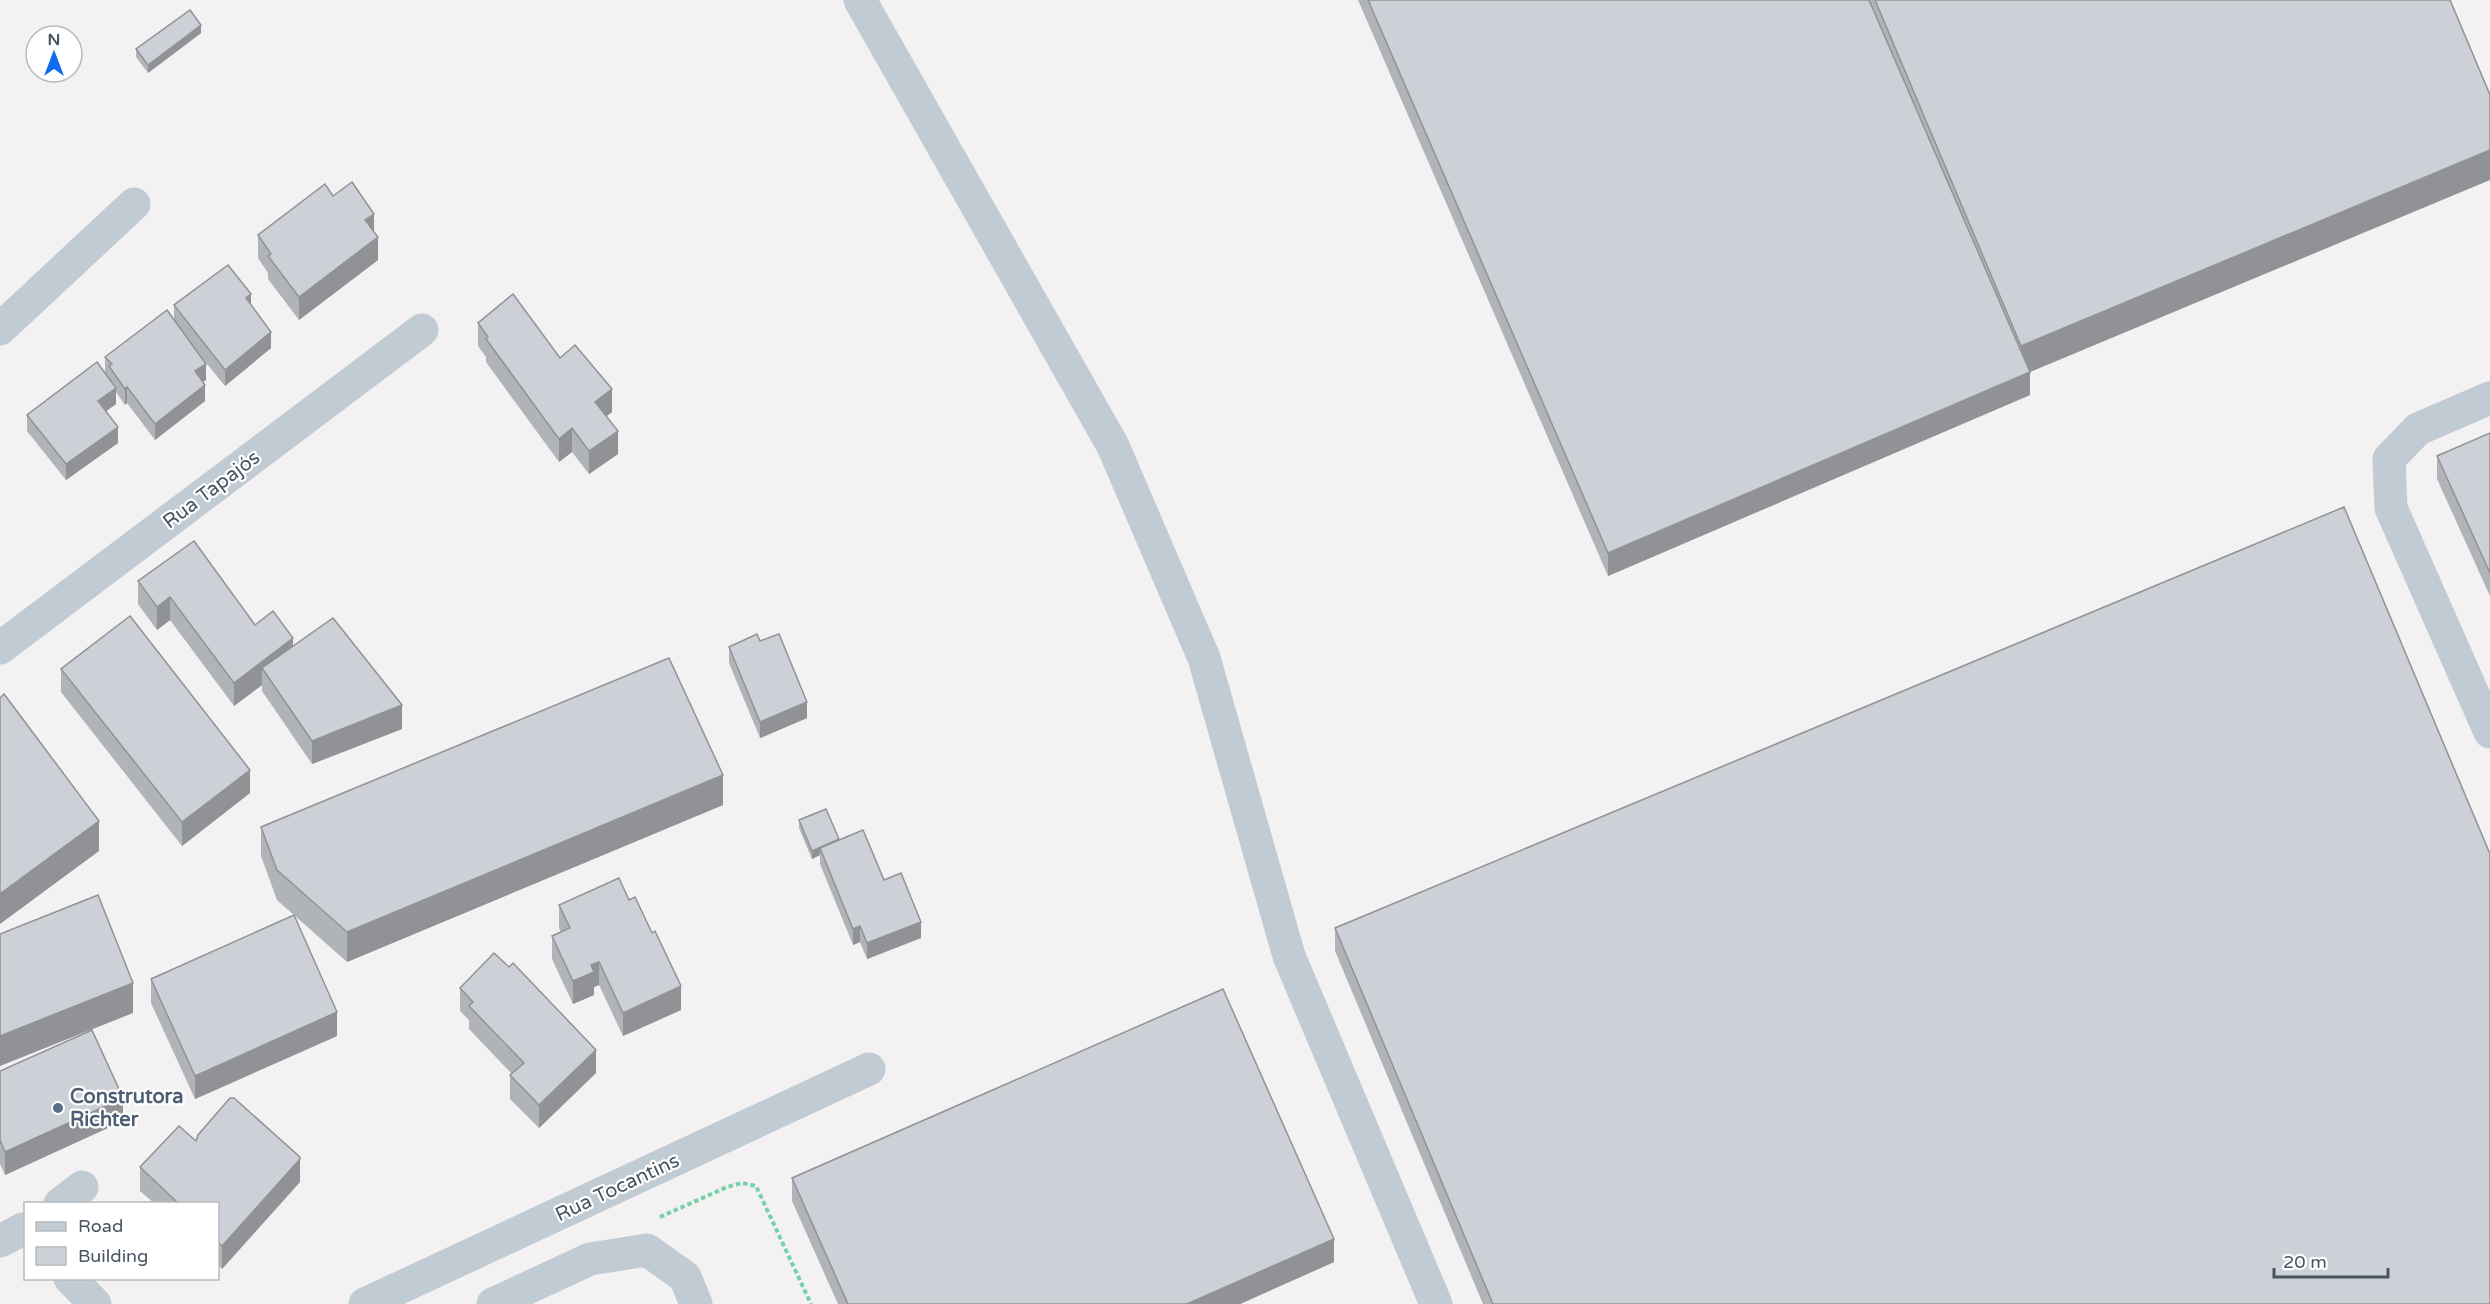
<svg xmlns="http://www.w3.org/2000/svg" width="2490" height="1304" viewBox="0 0 2490 1304" font-family="'Varela Round',sans-serif">
<rect width="100%" height="100%" fill="#f3f1f1"/>
<g fill="none" stroke-linecap="round" stroke-linejoin="round">
<polyline stroke="#74d2a7" stroke-width="4" stroke-dasharray="4.5 3" stroke-linecap="butt" points="660,1217 727,1187 742,1183 756,1186 811,1304"/>
<g stroke="#c1cbd3" stroke-width="33">
<polyline points="860,0 1113,446 1204,658 1289,956 1436,1304"/>
<polyline points="0,329 134,204"/>
<polyline points="2490,398 2418,429 2389,459 2391,508 2490,732"/>
<polyline points="0,648 422,330"/>
<polyline points="60,1204 82,1187"/>
<polyline points="0,1241 23,1229 26,1232"/>
<polyline points="70,1278 95,1304"/>
<polyline points="365,1304 869,1069"/>
<polyline points="493,1304 590,1259 647,1250 685,1277 696,1304"/>
</g>
</g>
<g fill="#b0b3b8">
<polygon points="1358,0 2450,0 2030,372 2030,395 1608,576"/>
<polygon points="201,33 148,73 136,57 136,49"/>
<polygon points="333,196 374,232 378,260 299,320 268,279 268,273 258,258 258,235"/>
<polygon points="174,305 251,305 271,348 225,386 186,338 206,380 203,382 205,401 155,440 127,403 125,405 116,392 116,404 106,411 118,443 66,480 27,431 27,415 109,378 105,373 105,357 174,320"/>
<polygon points="478,323 560,358 612,412 606,416 618,454 589,474 572,452 559,462 486,362 486,357 478,346"/>
<polygon points="2490,433 2490,596 2437,479 2437,456"/>
<polygon points="138,581 255,625 293,646 402,729 312,764 262,691 262,685 234,706 170,620 157,630 138,604"/>
<polygon points="760,641 807,718 760,738 729,663 729,647"/>
<polygon points="61,669 250,793 182,846 61,692"/>
<polygon points="723,805 347,962 277,900 261,856 261,827"/>
<polygon points="799,820 839,840 884,880 921,938 867,959 860,942 853,945 820,864 820,855 812,859 799,828"/>
<polygon points="559,905 681,1010 623,1036 599,985 594,987 594,995 573,1004 552,959 552,936 561,932 559,928"/>
<polygon points="1335,928 2490,1304 1483,1304 1335,951"/>
<polygon points="151,979 337,1036 195,1099 151,1003"/>
<polygon points="460,988 596,1073 539,1128 510,1099 510,1075 512,1074 469,1029 469,1020 460,1011"/>
<polygon points="0,1071 123,1121 5,1175 0,1164"/>
<polygon points="196,1141 300,1182 222,1269 218,1265 218,1203 154,1203 140,1191 140,1167"/>
<polygon points="792,1178 1334,1262 1240,1304 838,1304 792,1201"/>
</g>
<g fill="#909296">
<polygon points="201,25 201,33 148,73 148,65"/>
<polygon points="2490,150 2490,180 2030,372 2030,395 1608,576 1608,553 2021,376 2021,346"/>
<polygon points="374,214 374,237 365,220"/>
<polygon points="378,237 378,260 299,320 299,297"/>
<polygon points="251,294 251,310 246,298"/>
<polygon points="271,332 271,348 225,386 225,370"/>
<polygon points="206,364 206,380 195,387 195,371"/>
<polygon points="205,385 205,401 155,440 155,424"/>
<polygon points="127,387 127,403 125,405 125,389"/>
<polygon points="116,388 116,404 98,417 98,401"/>
<polygon points="612,389 612,412 595,425 595,402"/>
<polygon points="118,427 118,443 66,480 66,464"/>
<polygon points="572,428 572,452 559,462 559,439"/>
<polygon points="618,431 618,454 589,474 589,451"/>
<polygon points="170,597 170,620 157,630 157,607"/>
<polygon points="293,638 293,661 262,668 262,685 234,706 234,683"/>
<polygon points="807,702 807,718 760,738 760,722"/>
<polygon points="402,705 402,729 312,764 312,741"/>
<polygon points="250,770 250,793 182,846 182,822"/>
<polygon points="723,775 723,805 347,962 347,932"/>
<polygon points="99,821 99,851 0,924 0,894"/>
<polygon points="839,839 839,847 820,848 820,855 812,859 812,851"/>
<polygon points="921,922 921,938 867,959 867,943"/>
<polygon points="860,926 860,942 853,945 853,929"/>
<polygon points="599,962 599,985 594,987 594,995 573,1004 573,981 591,965"/>
<polygon points="133,983 133,1013 0,1066 0,1036"/>
<polygon points="681,986 681,1010 623,1036 623,1013"/>
<polygon points="337,1012 337,1036 195,1099 195,1076"/>
<polygon points="596,1050 596,1073 539,1128 539,1105"/>
<polygon points="123,1098 123,1121 5,1175 5,1152"/>
<polygon points="300,1159 300,1182 222,1269 222,1246"/>
<polygon points="1334,1239 1334,1262 1240,1304 1187,1304"/>
</g>
<g fill="#cdd0d6" stroke="#909296" stroke-width="1.5">
<polygon points="1368,0 1869,0 2030,372 1608,553"/>
<polygon points="1875,0 2450,0 2490,95 2490,150 2021,346"/>
<polygon points="190,10 201,25 148,65 136,49"/>
<polygon points="352,182 374,214 365,220 378,237 299,297 268,256 271,254 258,235 325,184 333,196"/>
<polygon points="228,265 251,294 246,298 271,332 225,370 174,305"/>
<polygon points="513,294 560,358 575,345 612,389 595,402 618,431 589,451 572,428 559,439 486,339 488,337 478,323"/>
<polygon points="167,310 206,364 195,371 205,385 155,424 127,387 125,389 109,366 112,364 105,357"/>
<polygon points="97,362 116,388 98,401 118,427 66,464 27,415"/>
<polygon points="2490,433 2490,573 2437,456"/>
<polygon points="2344,507 2490,854 2490,1304 1493,1304 1335,928"/>
<polygon points="194,541 255,625 273,611 293,638 234,683 170,597 157,607 138,581"/>
<polygon points="130,616 250,770 182,822 61,669"/>
<polygon points="333,618 402,705 312,741 262,668"/>
<polygon points="757,634 760,641 779,634 807,702 760,722 729,647"/>
<polygon points="669,658 723,775 347,932 277,870 261,827"/>
<polygon points="4,694 99,821 0,894 0,698"/>
<polygon points="826,809 839,839 812,851 799,820"/>
<polygon points="863,830 884,880 901,873 921,922 867,943 860,926 853,929 820,848"/>
<polygon points="619,878 629,900 635,897 652,933 655,931 681,986 623,1013 599,962 591,965 594,972 573,981 552,936 570,928 559,905"/>
<polygon points="98,895 133,983 0,1036 0,934"/>
<polygon points="294,915 337,1012 195,1076 151,979"/>
<polygon points="494,953 509,967 513,963 596,1050 539,1105 510,1075 524,1063 469,1006 473,1002 460,988"/>
<polygon points="1223,989 1334,1239 1187,1304 848,1304 792,1178"/>
<polygon points="92,1030 123,1098 5,1152 0,1140 0,1071"/>
<polygon points="230,1098 234,1098 300,1157 300,1159 222,1246 218,1242 218,1203 178,1203 140,1167 179,1126 196,1141 198,1135"/>
</g>
<circle fill="#5c6f8a" stroke="#fff" stroke-width="2" cx="58" cy="1108" r="6"/>
<g text-anchor="middle" stroke-width="4.5" stroke-linejoin="round" paint-order="stroke">
<g font-size="20" fill="#485460" stroke="#fff">
<text transform="translate(211 489) rotate(-37)" y="7">Rua Tapajós</text>
<text transform="translate(617 1187) rotate(-25)" y="7">Rua Tocantins</text>
</g>
<g font-size="20" font-weight="bold" fill="#4e5e75" stroke="#fff" text-anchor="start">
<text x="70" y="1103">Construtora<tspan x="70" dy="23">Richter</tspan></text>
</g>
</g>
<rect x="24" y="1202" width="195" height="78" fill="#ffffff" stroke="#b6bbbf" stroke-width="1.5"/>
<rect x="36" y="1222" width="30" height="9" fill="#c1cbd3" stroke="#b6bbbf" stroke-width="1.5"/>
<text x="78" y="1232" font-size="18" fill="#485460">Road</text>
<rect x="36" y="1247" width="30" height="18" fill="#cdd0d6" stroke="#b6bbbf" stroke-width="1.5"/>
<text x="78" y="1262" font-size="18" fill="#485460">Building</text>
<g transform="translate(54 54)"><circle r="28" fill="#ffffff" stroke="#b6bbbf" stroke-width="1.5"/>
<path d="M0-4.5L10 22L0 15L-10 22Z" fill="#106bee"/>
<text y="-9" font-size="16" font-weight="bold" text-anchor="middle" fill="#485460">N</text>
</g>
<path d="M2274 1268v9h114v-9" fill="none" stroke="#485460" stroke-width="3"/>
<text x="2283" y="1268" font-size="18" fill="#485460" stroke="#ffffff" stroke-width="4.5" paint-order="stroke">20 m</text>
</svg>
